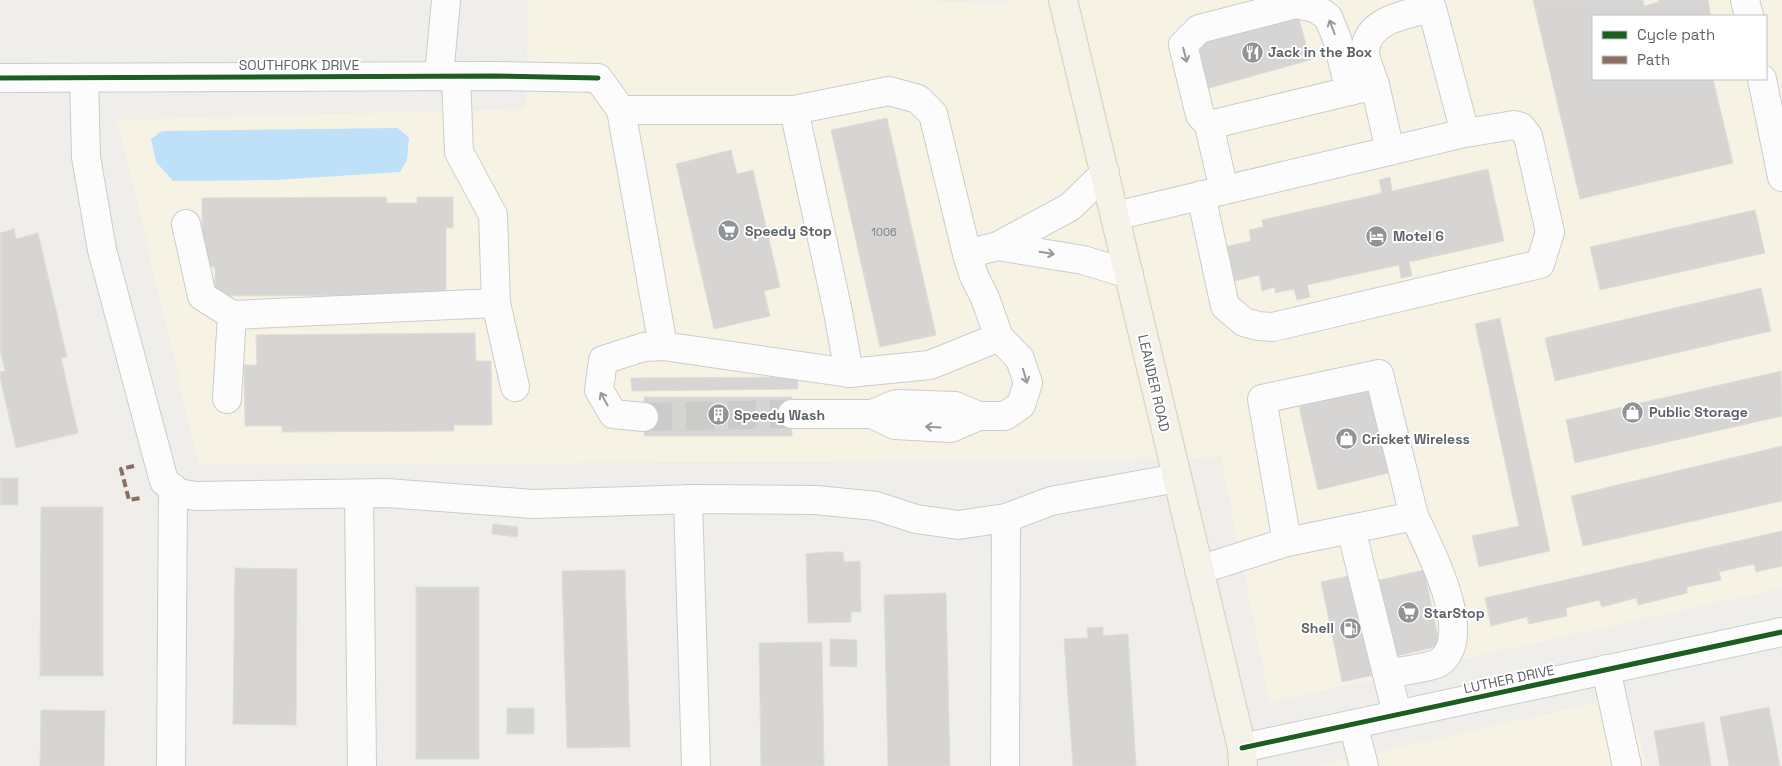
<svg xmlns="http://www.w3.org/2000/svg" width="1782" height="766" viewBox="0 0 1782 766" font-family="'Space Grotesk',sans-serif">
<rect width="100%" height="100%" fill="#efeeea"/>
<g fill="#f7f3e4" fill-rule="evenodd">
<path d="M529 0H914L997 4 1010 0H1782V588L1270 702 1221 457 1102 460 199 465 118 120 525 109ZM1593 16H1766V79H1593Z"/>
<polygon points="1626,696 1648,766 1318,766"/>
</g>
<polygon fill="#bfe0f9" points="398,128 409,138 407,160 400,172 275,180 173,181 156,162 151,139 162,131"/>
<g fill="#d6d5d3" stroke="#deddd9">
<polygon points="1533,0 1643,0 1644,6 1659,2 1658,0 1708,0 1711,16 1593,16 1593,79 1713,79 1733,163 1580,199"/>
<polygon points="1298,15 1310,60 1206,89 1194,44"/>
<polygon points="887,118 936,335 880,347 831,130"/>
<polygon points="731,150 737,174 753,170 780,287 764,291 770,316 714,329 676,164"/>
<polygon points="1488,169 1504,241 1409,262 1412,276 1401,278 1399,265 1307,285 1310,297 1297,300 1294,289 1275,293 1275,287 1262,291 1259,275 1231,282 1224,247 1251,241 1249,230 1263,227 1262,220 1382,193 1379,180 1390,177 1392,191"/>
<polygon points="386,197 387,203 417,203 417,197 453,197 453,228 446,228 446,295 215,296 215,267 202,266 202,198"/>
<polygon points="1755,210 1765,253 1600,290 1590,247"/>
<polygon points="14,229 16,239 38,233 67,357 61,358 78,433 16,448 0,377 0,372 5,371 0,350 0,233"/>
<polygon points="1761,288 1771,331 1555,381 1545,338"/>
<polygon points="1500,318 1550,551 1479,567 1472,536 1519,526 1475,324"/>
<polygon points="475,333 476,361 491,361 492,425 454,425 454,431 282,432 282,426 245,426 244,365 257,365 256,335"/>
<polygon points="1781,371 1782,416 1575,463 1566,420"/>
<polygon points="798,377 798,389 632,391 631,378"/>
<polygon points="1374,389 1393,472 1318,490 1299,407"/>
<rect x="644" y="397" width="148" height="39"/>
<polygon points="1782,446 1782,501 1583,546 1571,496"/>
<rect x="0" y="478" width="18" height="27"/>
<polygon points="41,507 103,507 103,676 40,676"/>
<polygon points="493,524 518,527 517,537 492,534"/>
<polygon points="1782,531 1782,566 1756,572 1754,564 1719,572 1721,580 1687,587 1687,593 1638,605 1636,598 1602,607 1599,600 1566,608 1567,616 1529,624 1527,617 1491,626 1485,598"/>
<polygon points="826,552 843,552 844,562 860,561 861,612 851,612 851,622 808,623 806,554"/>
<polygon points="235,568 297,569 296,725 233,724"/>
<polygon points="625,570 630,747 567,748 562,571"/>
<polygon points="1424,570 1440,646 1392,657 1375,581"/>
<polygon points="1358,574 1379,674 1342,682 1321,582"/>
<rect x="416" y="587" width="63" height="172"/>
<polygon points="946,593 950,766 888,766 884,595"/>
<polygon points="1103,627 1103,636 1128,634 1136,766 1073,766 1064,639 1088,638 1087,628"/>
<polygon points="830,639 857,640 857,667 830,666"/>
<polygon points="822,642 824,766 761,766 759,643"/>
<polygon points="1769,707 1780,766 1729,766 1720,717"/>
<rect x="507" y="708" width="27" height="26"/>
<polygon points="41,710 105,711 104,766 40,766"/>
<polygon points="1704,722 1711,766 1660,766 1654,731"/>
</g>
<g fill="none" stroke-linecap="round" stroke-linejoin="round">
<polyline stroke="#cbcbca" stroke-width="28" stroke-dasharray="28 14" stroke-linecap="butt" points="644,417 792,414"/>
<defs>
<g id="minor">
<polyline points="1745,0 1749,16"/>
<polyline points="439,76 446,0"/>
<polyline points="456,76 459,152 493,215 496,303 515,387"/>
<polyline points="0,78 494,76 598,78 621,110"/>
<polyline points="84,78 86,157 102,250 164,481 178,493 196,496 386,493 533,504 696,499 816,500 876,506 916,519 958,525 1006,518 1051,501 1177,478"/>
<polyline points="1762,79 1782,177"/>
<path d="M1375 85C1372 75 1365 61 1365 51 1367 19 1408 14 1432 8L1465 133"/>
<polyline points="1209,125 1200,115 1183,45 1199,29 1296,4 1315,8 1328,17 1337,39 1350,91"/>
<polyline points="1224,190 1209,125 1375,85 1390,151"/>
<polyline points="1115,216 1465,133 1514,125 1521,127 1528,136 1550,232 1540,264 1273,327 1258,326 1244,322 1225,306 1201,195"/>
<polyline points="186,224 202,296 232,315 227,399"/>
<polyline points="998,246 1083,260 1129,274"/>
<polyline points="232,315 496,303"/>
<polyline points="663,346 621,110 794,110"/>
<polyline points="849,373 838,312 794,110 889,91 918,99 933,114 967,254 998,246 1070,207 1105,173"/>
<polyline points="792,414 872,414 896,404 955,406 979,416"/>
<polyline points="872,414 895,425 951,428 979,416 1005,416 1021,405 1028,383 1020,359 999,337 985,298 974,276 967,254"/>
<polyline points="644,417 613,414 599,390 603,360 644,347 663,346 849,373 930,365 999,337"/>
<polyline points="359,494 362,766"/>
<polyline points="688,499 696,766"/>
<polyline points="1287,542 1262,399 1379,374 1414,516 1351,529"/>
<polyline points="1199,570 1287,542 1351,529 1397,714"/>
<polyline points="1606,669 1627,766"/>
<path d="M1387 674C1397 672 1433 667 1440 662 1476 635 1428 546 1414 516"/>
<polyline points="1353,724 1364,766"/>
<polyline points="1242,748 1782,632"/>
<polyline points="171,766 173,488"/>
<polyline points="1005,766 1006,518"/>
</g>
<polyline id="major" points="1063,0 1242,748 1243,766"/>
</defs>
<use href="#minor" stroke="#cbcccc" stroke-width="30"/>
<use href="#major" stroke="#d7ceb8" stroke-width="30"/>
<use href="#minor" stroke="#fdfcfc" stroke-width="28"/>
<use href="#major" stroke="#f4f2e9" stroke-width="28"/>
<polyline stroke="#8d6e63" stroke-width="4" stroke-dasharray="8 4" stroke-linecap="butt" points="134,466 121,469 129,500 141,498"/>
<defs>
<g id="cycleway">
<polyline points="0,78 494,76 598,78"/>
<polyline points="1242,748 1782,632"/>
</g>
</defs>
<use href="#cycleway" stroke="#fff" stroke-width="8"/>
<use href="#cycleway" stroke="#1b5e20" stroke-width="5"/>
</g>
<defs><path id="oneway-shaft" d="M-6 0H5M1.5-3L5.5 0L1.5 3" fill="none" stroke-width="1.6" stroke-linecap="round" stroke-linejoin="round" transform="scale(1.25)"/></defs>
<g stroke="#96999c">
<use href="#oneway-shaft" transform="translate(1332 27) rotate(-111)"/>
<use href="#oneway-shaft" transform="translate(1185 55) rotate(76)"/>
<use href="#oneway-shaft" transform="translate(1047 253) rotate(9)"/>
<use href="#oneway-shaft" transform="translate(1025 376) rotate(74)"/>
<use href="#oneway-shaft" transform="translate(604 399) rotate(-119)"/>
<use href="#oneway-shaft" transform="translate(933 427) rotate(-177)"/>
</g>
<defs>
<symbol id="restaurant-disc" viewBox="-11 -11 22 22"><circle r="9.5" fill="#919496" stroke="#fff"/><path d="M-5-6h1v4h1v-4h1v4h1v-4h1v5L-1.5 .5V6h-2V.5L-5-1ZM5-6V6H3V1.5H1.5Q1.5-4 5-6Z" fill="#fff"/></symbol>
<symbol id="supermarket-disc" viewBox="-11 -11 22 22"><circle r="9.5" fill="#919496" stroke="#fff"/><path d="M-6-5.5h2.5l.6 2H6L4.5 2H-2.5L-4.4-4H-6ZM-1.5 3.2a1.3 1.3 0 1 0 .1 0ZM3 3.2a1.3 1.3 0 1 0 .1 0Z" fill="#fff"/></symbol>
<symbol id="hotel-disc" viewBox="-11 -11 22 22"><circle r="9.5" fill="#919496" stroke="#fff"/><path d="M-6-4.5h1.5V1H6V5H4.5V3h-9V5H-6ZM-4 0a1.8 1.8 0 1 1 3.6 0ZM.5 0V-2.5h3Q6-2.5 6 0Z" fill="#fff"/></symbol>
<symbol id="shop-disc" viewBox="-11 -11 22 22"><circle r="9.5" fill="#919496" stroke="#fff"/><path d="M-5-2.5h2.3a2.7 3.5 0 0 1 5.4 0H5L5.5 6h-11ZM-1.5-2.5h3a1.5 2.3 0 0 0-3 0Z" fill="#fff"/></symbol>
<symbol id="building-disc" viewBox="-11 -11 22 22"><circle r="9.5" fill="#919496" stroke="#fff"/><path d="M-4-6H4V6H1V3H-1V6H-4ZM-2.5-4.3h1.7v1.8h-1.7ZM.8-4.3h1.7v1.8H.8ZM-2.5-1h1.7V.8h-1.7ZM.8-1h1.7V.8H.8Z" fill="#fff"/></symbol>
<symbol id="fuel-disc" viewBox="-11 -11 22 22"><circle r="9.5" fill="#919496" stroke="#fff"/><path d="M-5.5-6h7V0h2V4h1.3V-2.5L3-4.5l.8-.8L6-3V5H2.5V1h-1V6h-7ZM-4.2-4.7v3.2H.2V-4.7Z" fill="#fff"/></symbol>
</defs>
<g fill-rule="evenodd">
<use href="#restaurant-disc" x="1240" y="40" width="25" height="25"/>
<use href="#supermarket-disc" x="716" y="218" width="25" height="25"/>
<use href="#hotel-disc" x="1364" y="224" width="25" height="25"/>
<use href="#shop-disc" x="1620" y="400" width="25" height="25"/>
<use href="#building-disc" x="706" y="402" width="25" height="25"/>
<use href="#shop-disc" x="1334" y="426" width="25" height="25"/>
<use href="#supermarket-disc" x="1396" y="600" width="25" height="25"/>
<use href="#fuel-disc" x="1338" y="616" width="25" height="25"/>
</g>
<g text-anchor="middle" stroke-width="4" stroke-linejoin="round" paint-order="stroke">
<g font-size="11" fill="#7e8184">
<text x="884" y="236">1006</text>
</g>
<g font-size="14" font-weight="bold" fill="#5f6368" stroke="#fff" text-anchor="start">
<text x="1268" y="57">Jack in the Box</text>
<text x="745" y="236">Speedy Stop</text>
<text x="1393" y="241">Motel 6</text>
<text x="1649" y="417">Public Storage</text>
<text x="734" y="420">Speedy Wash</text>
<text x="1362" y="444">Cricket Wireless</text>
<text x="1424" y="618">StarStop</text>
<text x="1334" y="633" text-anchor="end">Shell</text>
</g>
<g font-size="14" fill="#5f6368" stroke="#fff">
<text x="299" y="70">SOUTHFORK DRIVE</text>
<text transform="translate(1154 383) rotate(77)" y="5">LEANDER ROAD</text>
<text transform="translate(1509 679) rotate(-12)" y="5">LUTHER DRIVE</text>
</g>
</g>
<rect x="1592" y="15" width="175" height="65" fill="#ffffff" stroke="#bfc1c3"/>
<rect x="1602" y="31" width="25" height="8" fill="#1b5e20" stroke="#bfc1c3"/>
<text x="1637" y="40" font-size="15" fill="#5f6368">Cycle path</text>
<rect x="1602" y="56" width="25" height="8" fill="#8d6e63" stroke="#bfc1c3"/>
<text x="1637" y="65" font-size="15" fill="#5f6368">Path</text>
</svg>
